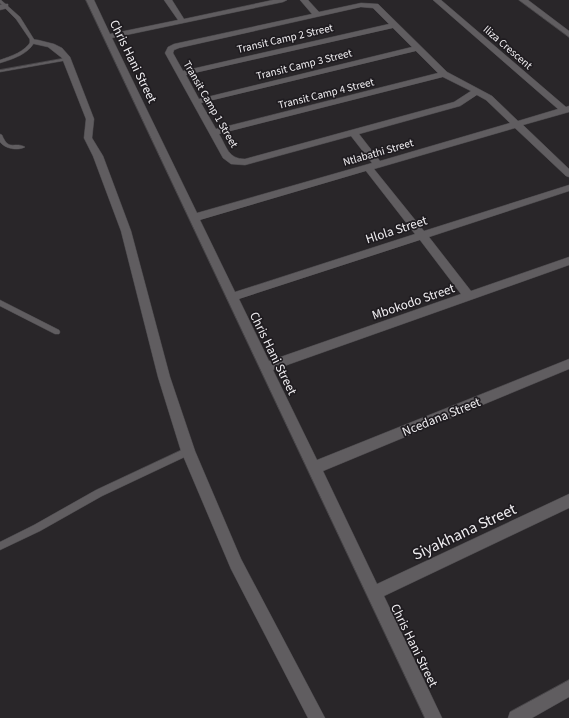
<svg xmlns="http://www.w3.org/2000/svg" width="569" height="718" viewBox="0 0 569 718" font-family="'Source Sans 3',sans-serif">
<rect width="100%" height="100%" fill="#292629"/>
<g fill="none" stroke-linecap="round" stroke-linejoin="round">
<defs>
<g id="service">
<path d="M0 0H1L20 17 35 41C29 54 13 59 0 63V60C11 56 25 52 31 41L16 19 0 3Z"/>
<polygon points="66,58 68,59 68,60 0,72 0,70"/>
<path d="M0 134 2 135C9 152 14 141 25 147 18 151 5 149 0 142Z"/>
<polygon points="0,300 59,330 60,332 59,334 55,334 0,306"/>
<polygon points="188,447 191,448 192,451 191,454 102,496 40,531 0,550 0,542 34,525 96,490"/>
</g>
<g id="minor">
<path d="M86 0H94L110 34 178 20 164 0H172L184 19 273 0H287L283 2 112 38 197 213 372 163 351 136 245 165 231 164 223 158 165 53 168 47 174 44 312 14 300 0H308L319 12 361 3 378 4 447 72 492 96 518 121 558 109 433 0H441L566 107 569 106V112L523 125 569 169V177L566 176 515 128 374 169 424 231 569 185V191L429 237 471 291 569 257V265L273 370 317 460 569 359V369L323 471 377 584 569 494V508L384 596 442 718H425ZM361 7 373 8 389 24 183 71 173 53 174 50 179 48ZM393 28 412 47 199 99 186 75ZM416 51 438 73 216 129 201 103ZM443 77 471 91 454 102 245 159C228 159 227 147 219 134ZM477 95 486 100 510 123 380 161 359 134 460 106ZM366 171 415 234 235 292 200 220ZM420 240 461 294 269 361 239 299Z"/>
<polygon points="519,0 528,0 569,31 569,37"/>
<polygon points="5,4 8,4 8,8 0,10 0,5"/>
<polygon points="30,39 38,40 54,44 62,48 70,57 94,119 92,138 103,156 131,231 170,377 195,451 241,559 325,718 308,718 231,569 181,451 158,377 121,231 93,156 84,138 86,119 62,58 48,47 30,43"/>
<polygon points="569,680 569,697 532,718 508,718 510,712"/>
</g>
</defs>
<use href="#service" stroke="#474548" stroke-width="1"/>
<use href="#minor" stroke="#474548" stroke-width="1"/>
<use href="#service" fill="#605d60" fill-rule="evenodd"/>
<use href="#minor" fill="#605d60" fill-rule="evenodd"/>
</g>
<g text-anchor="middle" stroke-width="3.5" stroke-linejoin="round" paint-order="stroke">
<g font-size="11" fill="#f0eef1" stroke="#1f1c20">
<text transform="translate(285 38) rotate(-13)" y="4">Transit Camp 2 Street</text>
<text transform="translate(508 47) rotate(41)" y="4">Iliza Crescent</text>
<text transform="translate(304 64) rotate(-14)" y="4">Transit Camp 3 Street</text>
<text transform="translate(326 93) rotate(-14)" y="4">Transit Camp 4 Street</text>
<text transform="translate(211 104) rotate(60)" y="4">Transit Camp 1 Street</text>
<text transform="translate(378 152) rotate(-16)" y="4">Ntlabathi Street</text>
</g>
<g font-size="13" fill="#f0eef1" stroke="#1f1c20">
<text transform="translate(134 61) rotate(64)" y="5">Chris Hani Street</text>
<text transform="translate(396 229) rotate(-18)" y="5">Hlola Street</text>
<text transform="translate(413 301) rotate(-19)" y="5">Mbokodo Street</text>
<text transform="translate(274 353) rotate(64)" y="5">Chris Hani Street</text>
<text transform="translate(441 416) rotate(-22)" y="5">Ncedana Street</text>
<text transform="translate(415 645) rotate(64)" y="5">Chris Hani Street</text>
</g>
<g font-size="16" fill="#f0eef1" stroke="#1f1c20">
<text transform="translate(464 531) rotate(-25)" y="6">Siyakhana Street</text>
</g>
</g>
</svg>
